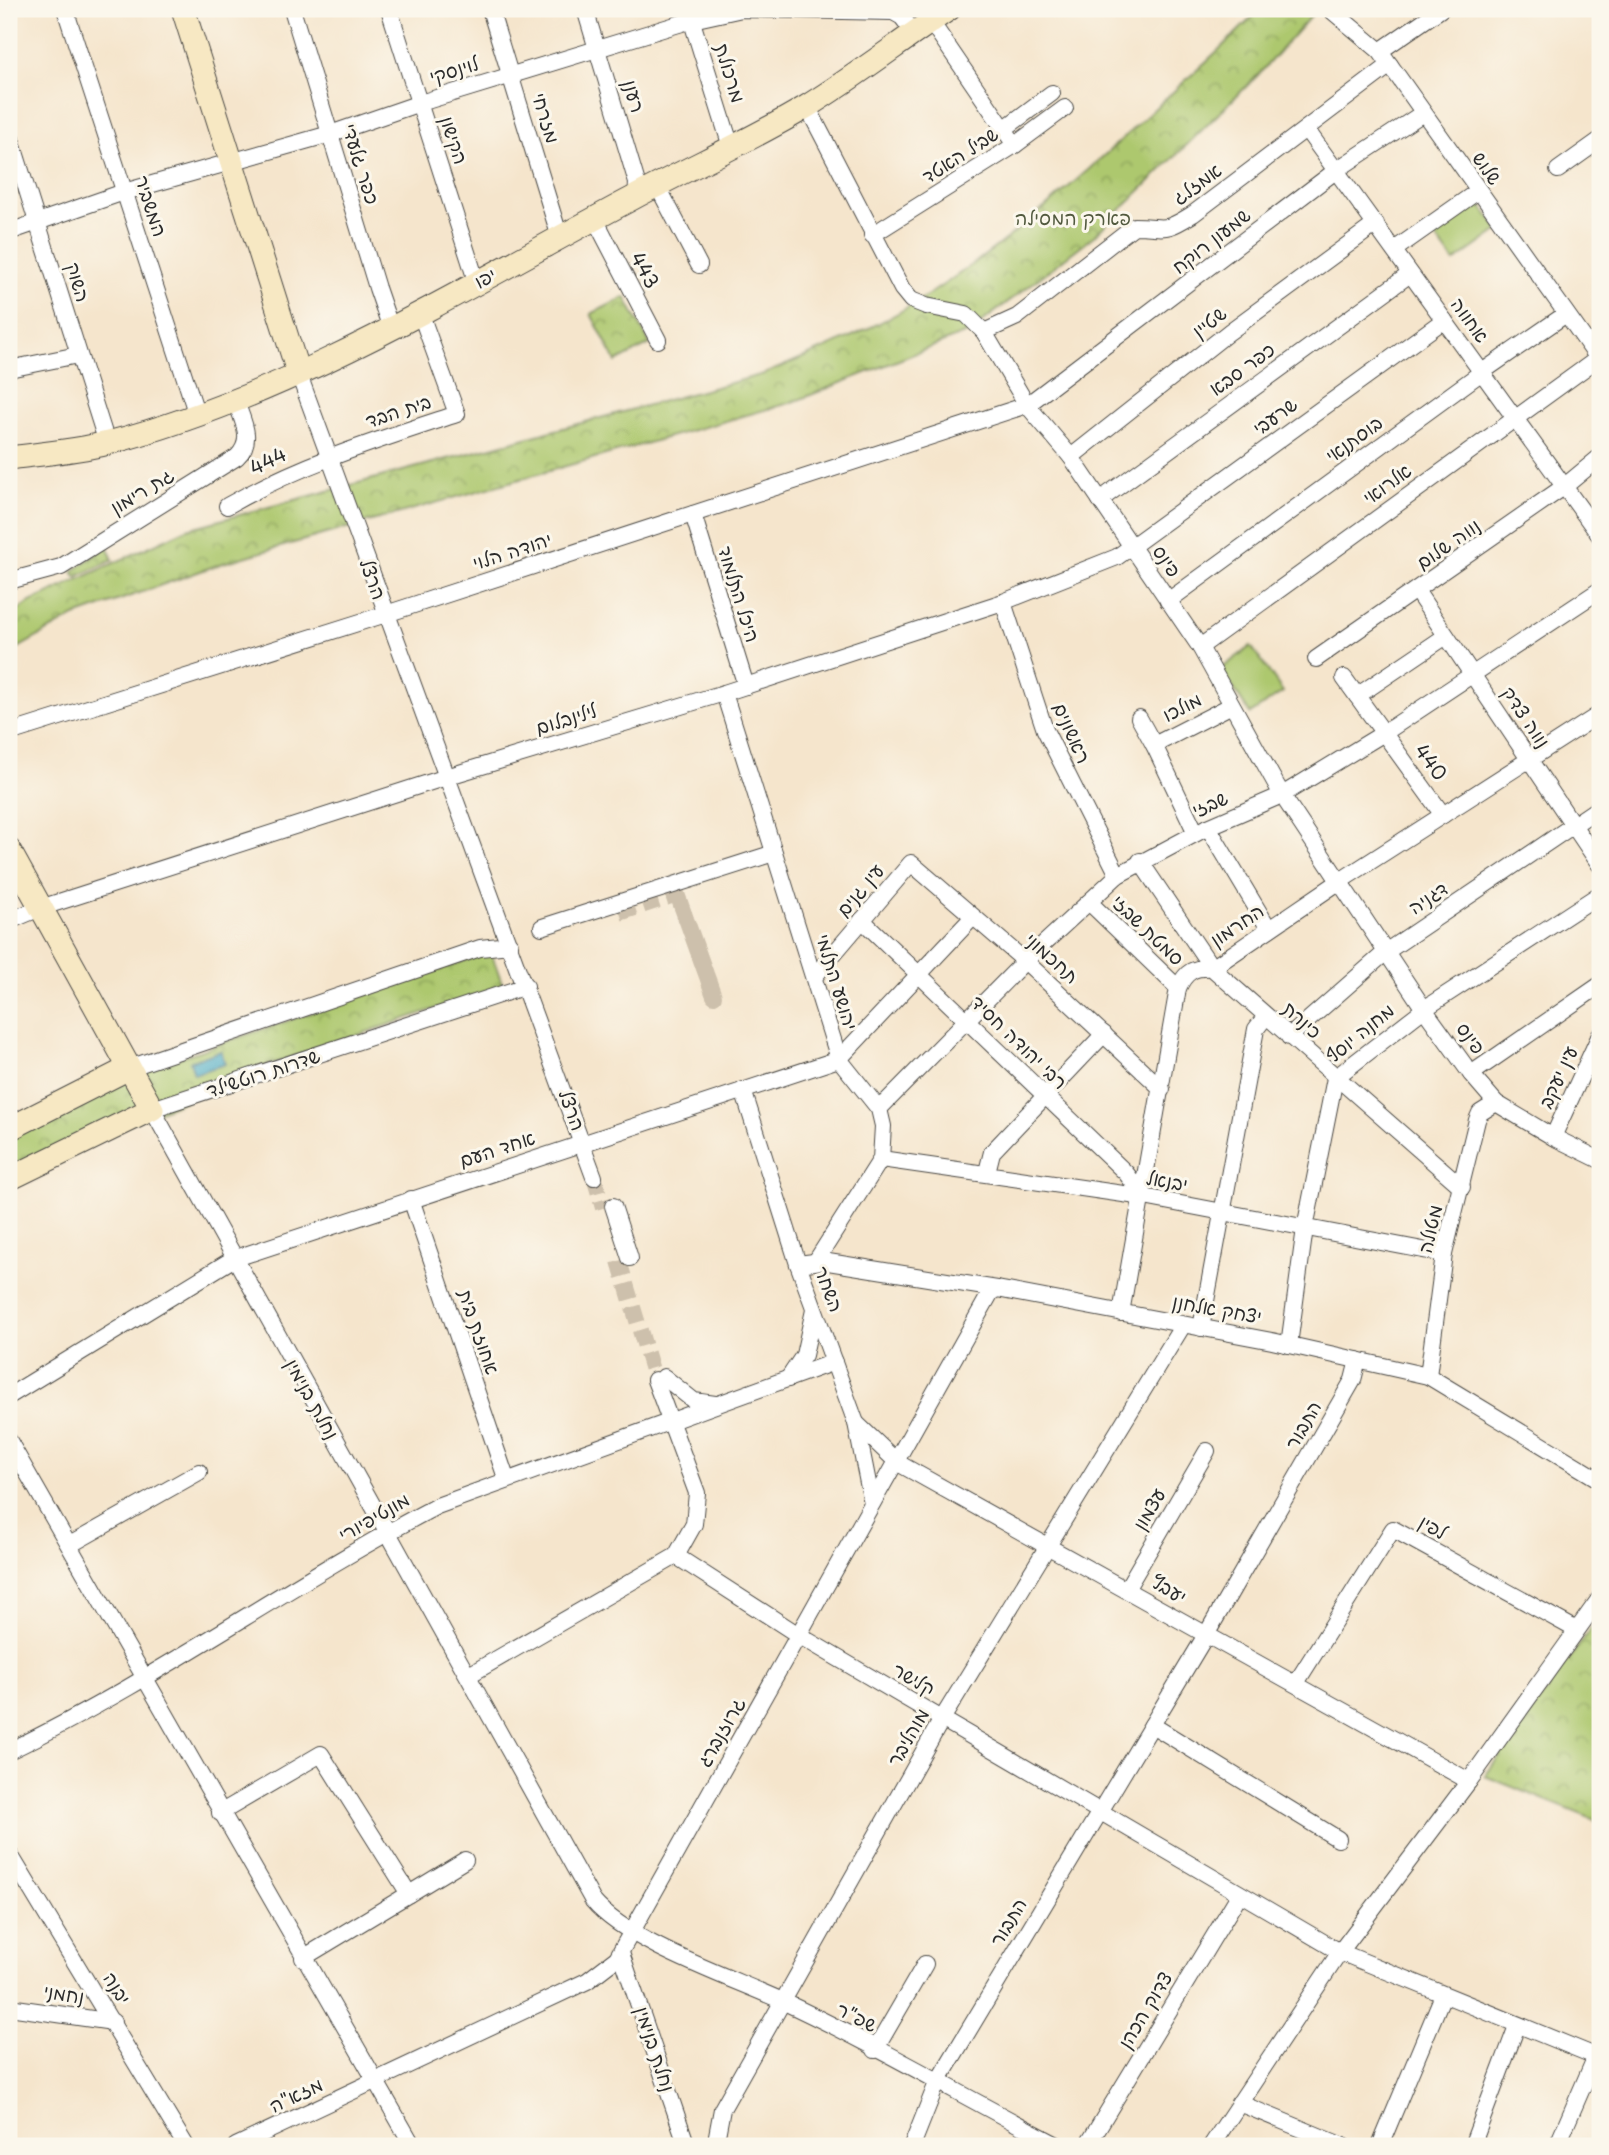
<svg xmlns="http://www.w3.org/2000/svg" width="1609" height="2155" viewBox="0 0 1609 2155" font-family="'Playpen Sans','Playpen Sans Hebrew',sans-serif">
<defs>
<pattern id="park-crowns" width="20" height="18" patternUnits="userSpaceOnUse" patternTransform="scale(1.75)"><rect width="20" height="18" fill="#adc86e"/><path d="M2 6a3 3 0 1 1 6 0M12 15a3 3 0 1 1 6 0" fill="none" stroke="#8da35b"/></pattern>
</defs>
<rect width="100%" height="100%" fill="#fbf7ec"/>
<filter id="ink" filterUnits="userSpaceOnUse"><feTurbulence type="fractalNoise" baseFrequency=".0143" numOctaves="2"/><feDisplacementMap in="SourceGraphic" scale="14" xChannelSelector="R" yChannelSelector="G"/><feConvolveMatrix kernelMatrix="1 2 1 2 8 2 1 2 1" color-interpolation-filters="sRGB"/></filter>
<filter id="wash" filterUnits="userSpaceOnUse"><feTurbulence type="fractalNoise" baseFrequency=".00686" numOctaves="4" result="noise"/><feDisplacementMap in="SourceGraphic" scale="28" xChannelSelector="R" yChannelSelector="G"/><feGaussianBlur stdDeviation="1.57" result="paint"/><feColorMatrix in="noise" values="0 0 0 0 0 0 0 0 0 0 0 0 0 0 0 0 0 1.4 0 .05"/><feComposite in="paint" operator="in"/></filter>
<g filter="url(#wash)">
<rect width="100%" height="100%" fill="#f5e5cc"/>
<g fill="#adc86e" stroke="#6c7a4c" stroke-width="2">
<polygon points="1475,197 1499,230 1454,262 1430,230"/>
<polygon points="1251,646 1283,692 1250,714 1221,669"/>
</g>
<g fill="url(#park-crowns)" stroke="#6c7a4c" stroke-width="2">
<path d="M1260 9H1317L1260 73 1095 235 969 332 793 402 223 563 75 616 9 653V617L30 602 187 529 764 374C821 350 880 327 931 293 1011 241 1083 176 1152 111 1188 78 1226 45 1260 9Z"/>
<polygon points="625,297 650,344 616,362 591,314"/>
<polygon points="107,546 113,560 76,577 73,571"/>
<polygon points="491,952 503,986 275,1063 9,1174 9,1135 122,1077"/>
<polygon points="1600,1616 1600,1822 1485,1776"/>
</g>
<polygon fill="#43a7c3" stroke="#376977" stroke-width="2" points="221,1051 225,1064 194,1074 190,1061"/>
</g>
<g filter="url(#ink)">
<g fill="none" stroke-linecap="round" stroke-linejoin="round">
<g stroke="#cdc0ac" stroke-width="16" stroke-dasharray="16 8" stroke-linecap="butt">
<polyline points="620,913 677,894 714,996 677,894"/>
<polyline points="594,1177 603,1208"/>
<polyline points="619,1261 655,1380"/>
</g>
<defs>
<g id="street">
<polyline points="65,9 194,406 191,416"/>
<polyline points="292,9 377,288 388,320 398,324"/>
<polyline points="389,9 474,274 472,285"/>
<polyline points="490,9 557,228 567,235"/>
<polyline points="585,9 637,183 636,196"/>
<polyline points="688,9 732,150"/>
<polyline points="1330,9 1380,51 1600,361"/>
<polyline points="929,23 938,32 1015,145"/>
<polyline points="1380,51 1441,9"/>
<polyline points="807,106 902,289 911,300 926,306 966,314 984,332 1027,405 1071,457 1200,647 1282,795 1424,1009 1471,1074 1496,1103 1553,1137 1600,1160"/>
<polyline points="1004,129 1052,93"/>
<polyline points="1306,129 1600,536"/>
<polyline points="9,133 107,443"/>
<polyline points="1558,170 1600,140"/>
<polyline points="657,185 699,265"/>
<polyline points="595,219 658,340"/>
<polyline points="9,232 124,192 330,134 420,103 692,20 742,9 893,12 902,17 914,33"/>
<polyline points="872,235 1015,145 1065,108"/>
<polyline points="1394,250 1478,191"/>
<path d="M984 332 1017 317 1134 226C1167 226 1161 234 1193 214L1390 65"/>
<polyline points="9,369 78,355"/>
<polyline points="298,372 594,1177"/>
<polyline points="1071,457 1229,332 1376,224"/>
<polyline points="1100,500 1410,274"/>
<path d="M227 506C300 464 378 440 457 414L420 312"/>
<polyline points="693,514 746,686"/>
<path d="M9 581 61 567 237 457C255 440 242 420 235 399"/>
<polyline points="1417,592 1600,865"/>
<polyline points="1168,601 1482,372 1566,314"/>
<polyline points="1003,602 1045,730 1118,875"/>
<polyline points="1200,647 1600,357"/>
<polyline points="1316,659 1565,486 1600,457"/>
<polyline points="1344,678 1357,696"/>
<polyline points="724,693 839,1059 879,1109 883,1126 881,1159 816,1261"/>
<polyline points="1139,718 1154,745"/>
<polyline points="9,733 386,614 1027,405 1338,169 1423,113"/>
<polyline points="1443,815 1357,696 1446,636"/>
<polyline points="1208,827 1269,929"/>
<polyline points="1196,833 1154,745 1230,706"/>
<polyline points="1140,861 1212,968 1462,1187"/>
<polyline points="1089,902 1178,988"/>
<polyline points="862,920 1126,1173 1144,1197"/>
<polyline points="9,921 40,908 459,773 724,693 1003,602 1117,557 1444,320"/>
<polyline points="542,927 774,853"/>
<polyline points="814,977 911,863 1025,961 1162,1089"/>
<path d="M526 986 152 1109 593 1901C627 1942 729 1977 780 2000 875 2044 966 2098 1059 2146"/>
<polyline points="1289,1037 1387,951 1600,807"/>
<polyline points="129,1068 480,948 510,945"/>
<polyline points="1471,1074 1600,985"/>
<polyline points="743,1090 798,1264 856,1423 872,1503"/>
<polyline points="879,1109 1025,961 1118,875 1208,827 1282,795 1384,733 1600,590"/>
<polyline points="1553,1137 1600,1035"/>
<polyline points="881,1159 1144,1197 1444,1254"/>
<polyline points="987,1172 992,1152 1104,1034"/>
<polyline points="411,1199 506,1478"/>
<polyline points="613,1206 630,1258"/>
<polyline points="798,1264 822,1261 997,1289 1272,1341 1428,1376 1600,1480"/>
<path d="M1121 1313 1178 988C1186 971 1194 967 1212 968L1340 881 1600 714"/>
<polyline points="1201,1328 1256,1029 1266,1016"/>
<polyline points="1289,1345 1305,1228 1335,1078 1424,1009 1600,894"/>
<polyline points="1428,1376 1444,1254 1477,1120 1480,1113 1496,1103"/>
<polyline points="664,1377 694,1401 715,1404"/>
<polyline points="788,1379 804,1355 814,1310"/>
<polyline points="655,1380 697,1493 694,1524 676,1556"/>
<polyline points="9,1396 233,1259 839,1059 973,917"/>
<polyline points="856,1423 898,1463 1469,1781"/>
<polyline points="9,1441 413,2146"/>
<polyline points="75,1542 199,1472"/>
<polyline points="676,1556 800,1636 1340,1952 1600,2058"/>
<polyline points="1127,1588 1207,1451"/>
<polyline points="469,1675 676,1556"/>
<polyline points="1296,1683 1393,1529 1575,1629"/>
<polyline points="1152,1725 1338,1839"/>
<path d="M9 1751C157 1680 291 1582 437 1506L834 1362"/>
<polyline points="220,1813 321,1754 409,1894 303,1958"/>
<polyline points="9,1853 186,2146"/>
<polyline points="409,1894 465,1860"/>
<polyline points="621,1953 687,2146"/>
<polyline points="9,2007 113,2022"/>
<polyline points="875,2050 925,1964"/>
<polyline points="1239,2103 1343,2146"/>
<polyline points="236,2146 587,1981 617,1958 991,1292 997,1289"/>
<polyline points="715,2146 722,2109 942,1719 1183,1325"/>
<polyline points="912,2146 937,2083 1206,1635 1353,1380 1358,1360"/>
<polyline points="1087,2146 1239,1895"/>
<polyline points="1211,2146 1340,1952 1469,1781 1600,1598"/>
<polyline points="1380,2146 1443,1995"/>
<polyline points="1472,2146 1517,2026"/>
<polyline points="1557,2146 1596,2056"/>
</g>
<g id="secondary">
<polyline points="183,9 298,372"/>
<path d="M9 458C41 454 76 451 108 443 293 395 465 287 633 198 690 167 750 141 806 107 855 77 901 41 949 9"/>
<polyline points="9,850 152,1109 9,1179"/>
<polyline points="9,1129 129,1068"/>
</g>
</defs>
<use href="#street" stroke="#494743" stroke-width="18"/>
<use href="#secondary" stroke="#494743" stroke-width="25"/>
<use href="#street" stroke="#fff" stroke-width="16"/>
<use href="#secondary" stroke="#f7e8c3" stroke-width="23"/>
</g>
</g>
<g text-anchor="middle" stroke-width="6" stroke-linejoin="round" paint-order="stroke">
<g font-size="19" fill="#2b2b2b" stroke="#fbf7ec">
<text transform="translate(454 70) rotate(-17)" y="7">לוינסקי</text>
<text transform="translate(730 73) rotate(73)" y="7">מרכולת</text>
<text transform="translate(634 96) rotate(74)" y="7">רענן</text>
<text transform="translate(546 118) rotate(73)" y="7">מזרחי</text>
<text transform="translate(454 140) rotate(72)" y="7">הקישון</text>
<text transform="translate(960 155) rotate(-33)" y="7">שביל האטד</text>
<text transform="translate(361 164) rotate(73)" y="7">כפר גלעדי</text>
<text transform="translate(1487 168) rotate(55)" y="7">שלוש</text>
<text transform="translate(1197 184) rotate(-36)" y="7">אמזלג</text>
<text transform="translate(151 206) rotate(72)" y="7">המשביר</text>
<text transform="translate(1211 241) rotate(-38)" y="7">שמעון רוקח</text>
<text transform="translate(645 270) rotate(62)" y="7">443</text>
<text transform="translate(485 278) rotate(-28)" y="7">יפו</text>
<text transform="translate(78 282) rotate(73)" y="7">השוק</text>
<text transform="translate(1470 320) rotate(54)" y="7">אחווה</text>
<text transform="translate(1209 322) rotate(-38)" y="7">שטיין</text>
<text transform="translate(1242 369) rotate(-36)" y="7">כפר סבא</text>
<text transform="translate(398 411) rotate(-18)" y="7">בית הבד</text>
<text transform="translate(1275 416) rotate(-36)" y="7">שרעבי</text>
<text transform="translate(1354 439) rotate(-36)" y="7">בוסתנאי</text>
<text transform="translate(268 461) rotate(-26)" y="7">444</text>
<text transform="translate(1387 484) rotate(-36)" y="7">אלרואי</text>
<text transform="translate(142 491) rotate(-31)" y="7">גת רימון</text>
<text transform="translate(1448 544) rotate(-35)" y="7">נווה שלום</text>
<text transform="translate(512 551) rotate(-18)" y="7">יהודה הלוי</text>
<text transform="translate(1167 561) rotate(56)" y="7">פינס</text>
<text transform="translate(373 579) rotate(70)" y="7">הרצל</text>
<text transform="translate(739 594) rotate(73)" y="7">היכל התלמוד</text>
<text transform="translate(1182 707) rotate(-27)" y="7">מולכו</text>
<text transform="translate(1526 717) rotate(56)" y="7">נווה צדק</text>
<text transform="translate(566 719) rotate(-17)" y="7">לילינבלום</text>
<text transform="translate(1072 733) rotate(66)" y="7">ראשונים</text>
<text transform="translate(1431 762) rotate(54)" y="7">440</text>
<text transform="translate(1210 804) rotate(-24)" y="7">שבזי</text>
<text transform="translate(860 890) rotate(-50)" y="7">עין גנים</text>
<text transform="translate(1428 898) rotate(-34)" y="7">דגניה</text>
<text transform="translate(1237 925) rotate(-34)" y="7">החרמון</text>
<text transform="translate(1148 930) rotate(44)" y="7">סמטת שבזי</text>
<text transform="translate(1052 958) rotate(42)" y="7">תחכמוני</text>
<text transform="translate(837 982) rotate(73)" y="7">יהושע התלמי</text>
<text transform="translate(1302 1020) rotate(42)" y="7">כינרת</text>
<text transform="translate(1360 1033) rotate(-39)" y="7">מחנה יוסף</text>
<text transform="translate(1471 1038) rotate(54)" y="7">פינס</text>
<text transform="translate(1019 1042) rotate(44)" y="7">רבי יהודה חסיד</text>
<text transform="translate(263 1073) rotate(-18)" y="7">שדרות רוטשילד</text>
<text transform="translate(1558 1077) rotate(-65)" y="7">עין יעקב</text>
<text transform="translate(572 1110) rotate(70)" y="7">הרצל</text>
<text transform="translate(497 1149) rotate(-18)" y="7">אחד העם</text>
<text transform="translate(1167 1181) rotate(10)" y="7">יבנאל</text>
<text transform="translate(1430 1229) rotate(-77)" y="7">מטולה</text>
<text transform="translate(829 1289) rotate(69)" y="7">השחר</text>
<text transform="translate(1217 1309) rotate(10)" y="7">יצחק אלחנן</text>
<text transform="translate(479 1332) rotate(71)" y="7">אחוזת בית</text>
<text transform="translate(312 1399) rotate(61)" y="7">נחלת בנימין</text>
<text transform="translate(1303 1425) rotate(-60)" y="7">התבור</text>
<text transform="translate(1149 1509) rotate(-60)" y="7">עצמון</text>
<text transform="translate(374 1517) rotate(-30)" y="7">מונטיפיורי</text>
<text transform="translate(1433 1527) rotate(29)" y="7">לפין</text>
<text transform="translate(1169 1589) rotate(31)" y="7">יעבץ</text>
<text transform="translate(914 1679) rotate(30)" y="7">קלישר</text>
<text transform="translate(721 1732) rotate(-60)" y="7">גרוזנברג</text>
<text transform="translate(908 1737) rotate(-60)" y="7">מוהליבר</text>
<text transform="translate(1008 1922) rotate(-59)" y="7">התבור</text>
<text transform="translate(117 1988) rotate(58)" y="7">יבנה</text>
<text transform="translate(64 1994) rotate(9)" y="7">נחמני</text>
<text transform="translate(1145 2010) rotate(-59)" y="7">צדוק הכהן</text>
<text transform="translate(857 2017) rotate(27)" y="7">שפ"ר</text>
<text transform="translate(655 2049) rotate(72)" y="7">נחלת בנימין</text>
<text transform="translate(296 2095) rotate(-25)" y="7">מזא"ה</text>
</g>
<g font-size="19" fill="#525a3f" stroke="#fbf7ec">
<text x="1073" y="225">פארק המסילה</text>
</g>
</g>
<rect width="1609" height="2155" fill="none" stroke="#fbf7ec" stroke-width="35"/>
</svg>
